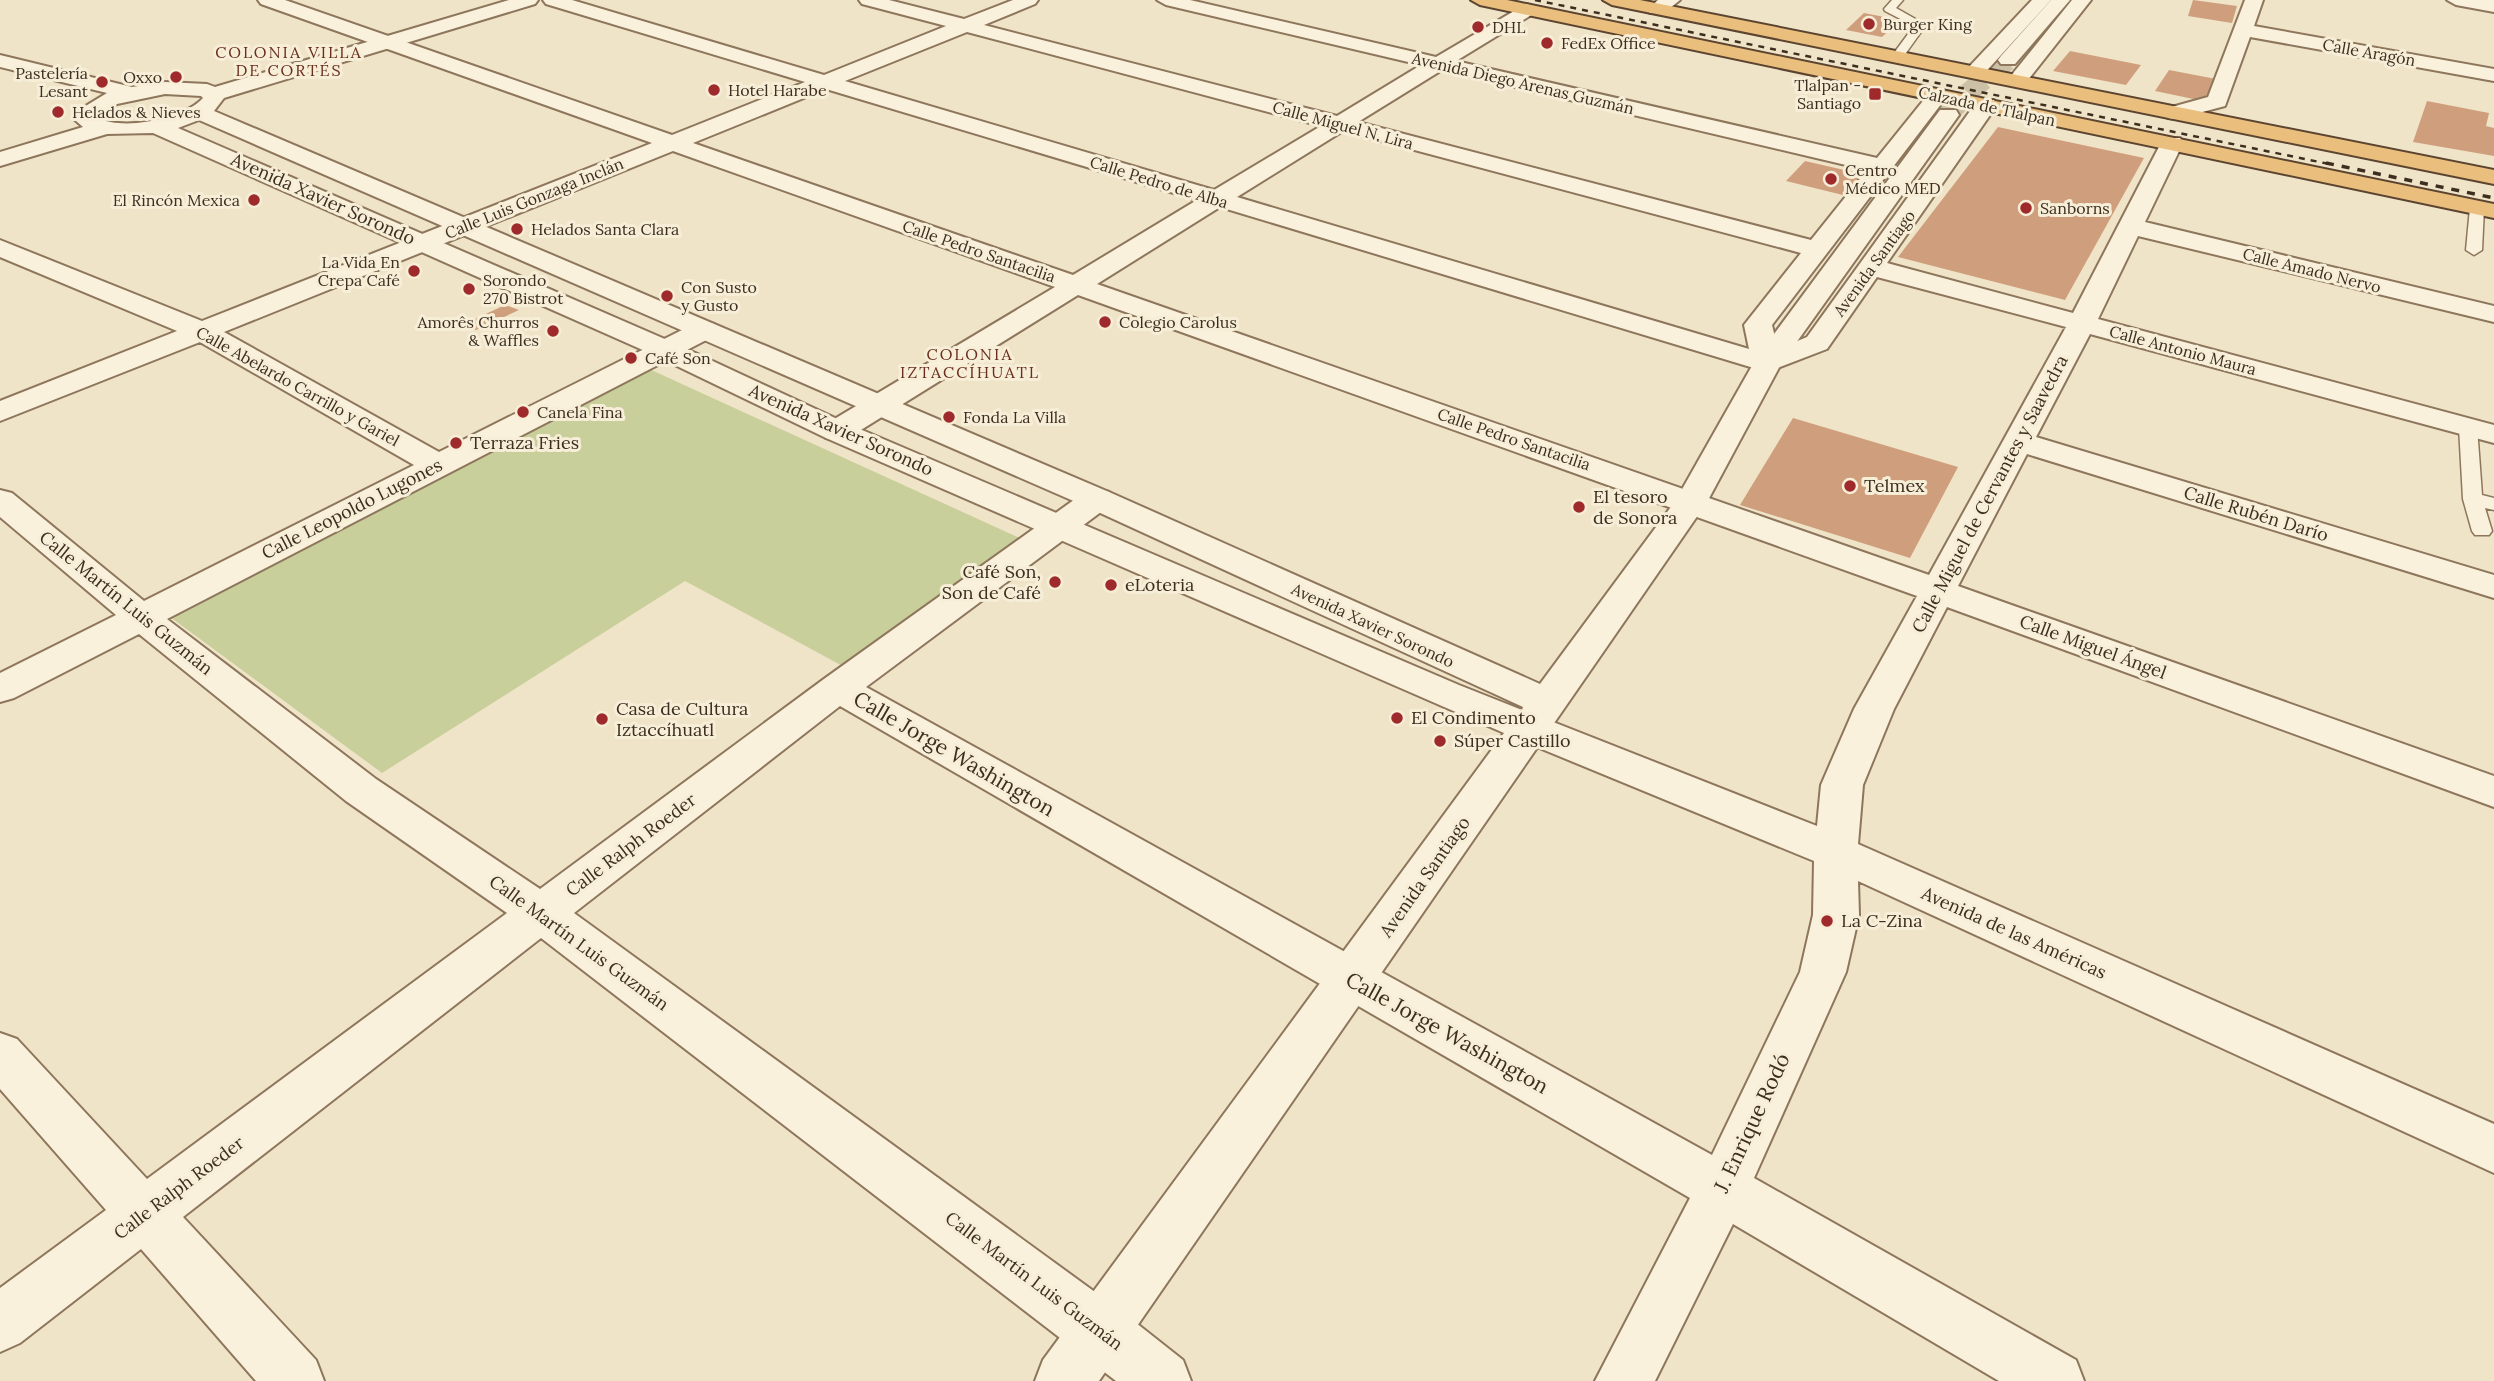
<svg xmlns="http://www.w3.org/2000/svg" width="2494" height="1381" viewBox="0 0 2494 1381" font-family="Lora,serif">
<rect width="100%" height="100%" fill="#f0e4c8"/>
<polygon fill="#c9cf9b" points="647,368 1024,540 850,670 685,581 382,773 166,614"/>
<g fill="#cf9f7d">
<polygon points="2193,0 2237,6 2232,23 2188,16"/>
<polygon points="1864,13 1900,20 1882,37 1846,30"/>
<polygon points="2070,51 2141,65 2126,85 2053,71"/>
<polygon points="2169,70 2216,79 2203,101 2155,91"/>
<polygon points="2427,101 2489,113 2486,126 2494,128 2494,156 2413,142"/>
<polygon points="1998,127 2144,158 2065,300 1898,257"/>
<polygon points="1805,161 1875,177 1859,199 1786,181"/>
<polygon points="505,305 519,310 476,330 462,325"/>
<polygon points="1793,418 1958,467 1910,558 1740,505"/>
</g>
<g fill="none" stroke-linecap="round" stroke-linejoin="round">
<polyline stroke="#ccc0a6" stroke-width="20" stroke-dasharray="20 10" stroke-linecap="butt" points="1948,115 1969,92 2008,60"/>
<defs>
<g id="service">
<polygon points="1892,0 1903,0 1896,8 1926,25 1901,60 1897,61 1891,57 1914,26 1885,11 1884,9"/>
<polygon points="2477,204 2484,208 2482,250 2474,255 2466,250 2470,208"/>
<polygon points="2468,422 2477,427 2482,495 2494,498 2494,510 2485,508 2492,531 2489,535 2475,535 2472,531 2463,499 2459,427"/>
</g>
<g id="minor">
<path d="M258 0H285L672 135 805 82 546 4 543 0H572L824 75 946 26 862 4 859 0H889L964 19 1013 0H1038L1035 4 984 25 1337 116 1421 65 1166 5 1157 0H1190L1436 57 1526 4 1533 6 1535 10 1533 14 1456 61 1877 158 1931 91H1945L1949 95 1945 99 1772 325 1778 349 1807 337 1978 100H1994L1997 105 1887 263 2073 313 2161 143 2164 138H2180L2183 143 2145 222 2494 306V322L2138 236 2098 319 2494 425V443L2090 334 2036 437 2494 575V598L2027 454 1958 586 2494 776V807L1947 607 1894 709 1863 785 1858 844 2494 1124V1173L1858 881 1859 915 1846 972 1754 1178 2076 1360 2084 1381H1999L1733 1224 1655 1381H1595L1690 1198 840 706 574 913 1121 1311 1183 1360 1191 1381H1116L541 938 183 1217 316 1360 324 1381H256L141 1249 20 1343 0 1352V1288L106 1210 0 1089V1033L17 1039 147 1179 507 913 346 801 139 634 14 698 0 702V673L116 615 0 517V490L12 493 144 601 414 465 200 342 0 421V401L177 331 0 257V240L202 321 652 143 261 4ZM967 32 1321 126 1214 190 845 81ZM1442 70 1867 170 1811 240 1358 122ZM826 89 1197 200 1073 275 693 143ZM1343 131 1801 253 1744 325 1749 349 1237 197ZM673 151 1055 287 826 424 822 431 826 438 837 440 848 438 1078 295 1917 596 1854 709 1821 785 1817 826 1543 718 1529 714 1515 718 1509 728 1515 738 1814 861 1813 915 1800 972 1712 1155 866 687 1109 506 1113 499 1109 492 1097 489 1085 492 824 679 540 889 376 779 167 619 714 336 718 330 714 324 704 322 694 324 439 452 224 332ZM1220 207 1767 372 1827 349 1877 277 2066 327 1929 575 1097 284Z"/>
<polygon points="1658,0 1680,0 1664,13 1650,13 1648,9"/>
<polygon points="2032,0 2051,0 1981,77 1967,77 1964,73 1967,69"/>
<polygon points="2072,0 2091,0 2024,85 2010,85 2007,81 2010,77"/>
<polygon points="2245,0 2263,0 2254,26 2494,69 2494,81 2250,37 2225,106 2176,119 2168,118 2165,113 2168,108 2208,97"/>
</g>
<g id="tertiary">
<path d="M509 0H538L535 4 224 98 214 111 1109 492 1540 684 1676 500 1757 357 1940 110H1956L1959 115 1781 364 1707 502 1099 1381H1035L1043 1360 1504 733 826 438 654 355 153 133 107 134 0 166V152L83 127 75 120 84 107 107 93 0 67V55L132 87 165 82 207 84 215 87ZM165 94 201 96 203 98C184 119 123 131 98 118L117 104ZM199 120 1085 506 1523 707 1522 710 1459 685 848 424 674 343 178 128Z"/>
<polygon points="2051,0 2070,0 2015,64 2001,64 1998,60 2001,56"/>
<polygon points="2447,0 2494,0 2494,12 2456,5"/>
</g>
<g id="trunk">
<polygon points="1471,0 1507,0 2494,204 2494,218 1480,5"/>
<polygon points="1603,0 1640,0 2494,170 2494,184 1612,5"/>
</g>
</defs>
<use href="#service" stroke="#8d765c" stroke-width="3"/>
<use href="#minor" stroke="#8d765c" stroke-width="4"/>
<use href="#tertiary" stroke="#8d765c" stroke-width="4"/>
<use href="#trunk" stroke="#5b4430" stroke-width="4"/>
<use href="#service" fill="#faf1dc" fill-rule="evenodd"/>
<use href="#minor" fill="#faf1dc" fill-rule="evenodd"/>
<use href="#tertiary" fill="#faf1dc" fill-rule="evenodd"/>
<use href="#trunk" fill="#eabe7c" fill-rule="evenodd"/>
<polyline stroke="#3d2e20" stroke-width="2.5" stroke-dasharray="6 6" stroke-linecap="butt" points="1535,0 2334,165"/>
<polyline stroke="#3d2e20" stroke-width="3.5" stroke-dasharray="8 8" stroke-linecap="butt" points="2326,163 2494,198"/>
</g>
<g fill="#9e2a2b" stroke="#f7eed8" stroke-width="2.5">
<circle cx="1869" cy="24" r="7"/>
<circle cx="1478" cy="27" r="7"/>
<circle cx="1547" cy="43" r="7"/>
<circle cx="176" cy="77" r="7"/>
<circle cx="102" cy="82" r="7"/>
<circle cx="714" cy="90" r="7"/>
<rect x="1868" y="87" width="14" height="14" rx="3.5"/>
<circle cx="58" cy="112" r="7"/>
<circle cx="1831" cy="179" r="7"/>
<circle cx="254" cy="200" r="7"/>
<circle cx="2026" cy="208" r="7"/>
<circle cx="517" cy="229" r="7"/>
<circle cx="414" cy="271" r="7"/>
<circle cx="469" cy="289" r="7"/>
<circle cx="667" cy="296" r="7"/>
<circle cx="1105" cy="322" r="7"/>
<circle cx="553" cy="331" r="7"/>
<circle cx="631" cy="358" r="7"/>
<circle cx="523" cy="412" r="7"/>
<circle cx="949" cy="417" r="7"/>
<circle cx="456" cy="443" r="7"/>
<circle cx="1850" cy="486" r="7"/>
<circle cx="1579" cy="507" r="7"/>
<circle cx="1055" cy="582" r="7"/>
<circle cx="1111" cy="585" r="7"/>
<circle cx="1397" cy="718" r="7"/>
<circle cx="602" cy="719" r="7"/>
<circle cx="1440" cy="741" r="7"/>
<circle cx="1827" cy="921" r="7"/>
</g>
<g text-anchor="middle" stroke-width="6" stroke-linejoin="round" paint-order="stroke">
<g font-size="16" fill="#3d2e20" stroke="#f7eed8" text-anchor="start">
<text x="1883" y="30">Burger King</text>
<text x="1492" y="33">DHL</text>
<text x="1561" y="49">FedEx Office</text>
<text x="88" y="79" text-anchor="end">Pastelería<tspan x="88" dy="18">Lesant</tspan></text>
<text x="162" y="83" text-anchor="end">Oxxo</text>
<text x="1861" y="91" text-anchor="end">Tlalpan -<tspan x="1861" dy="18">Santiago</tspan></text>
<text x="728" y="96">Hotel Harabe</text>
<text x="72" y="118">Helados &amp; Nieves</text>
<text x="1845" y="176">Centro<tspan x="1845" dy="18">Médico MED</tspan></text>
<text x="240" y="206" text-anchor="end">El Rincón Mexica</text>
<text x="2040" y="214">Sanborns</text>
<text x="531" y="235">Helados Santa Clara</text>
<text x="400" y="268" text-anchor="end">La Vida En<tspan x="400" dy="18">Crepa Café</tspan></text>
<text x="483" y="286">Sorondo<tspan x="483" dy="18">270 Bistrot</tspan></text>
<text x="681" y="293">Con Susto<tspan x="681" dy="18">y Gusto</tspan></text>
<text x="539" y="328" text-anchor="end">Amorês Churros<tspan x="539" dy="18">&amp; Waffles</tspan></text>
<text x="1119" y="328">Colegio Carolus</text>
<text x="645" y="364">Café Son</text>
<text x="537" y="418">Canela Fina</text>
<text x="963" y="423">Fonda La Villa</text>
</g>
<g font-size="16" letter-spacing="2" fill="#6b2e1e" stroke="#f7eed8">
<text x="289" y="58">COLONIA VILLA<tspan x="289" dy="18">DE CORTÉS</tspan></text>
<text x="970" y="360">COLONIA<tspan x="970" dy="18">IZTACCÍHUATL</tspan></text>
</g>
<g font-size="16" fill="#3d2e20" stroke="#f7eed8">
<text transform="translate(2369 52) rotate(10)" y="6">Calle Aragón</text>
<text transform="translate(1523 83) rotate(13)" y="6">Avenida Diego Arenas Guzmán</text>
<text transform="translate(1987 106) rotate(12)" y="6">Calzada de Tlalpan</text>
<text transform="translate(1343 125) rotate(15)" y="6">Calle Miguel N. Lira</text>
<text transform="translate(1159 182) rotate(17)" y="6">Calle Pedro de Alba</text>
<text transform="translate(534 198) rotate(-22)" y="6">Calle Luis Gonzaga Inclán</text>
<text transform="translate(979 251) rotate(19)" y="6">Calle Pedro Santacilia</text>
<text transform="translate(1874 263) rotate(-54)" y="6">Avenida Santiago</text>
<text transform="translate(2312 270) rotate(14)" y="6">Calle Amado Nervo</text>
<text transform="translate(2183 350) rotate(15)" y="6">Calle Antonio Maura</text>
<text transform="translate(298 386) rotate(29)" y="6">Calle Abelardo Carrillo y Gariel</text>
<text transform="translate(1514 439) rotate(19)" y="6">Calle Pedro Santacilia</text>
<text transform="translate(1373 625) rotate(25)" y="6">Avenida Xavier Sorondo</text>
</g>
<g font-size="18" fill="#3d2e20" stroke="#f7eed8">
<text transform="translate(323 199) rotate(24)" y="6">Avenida Xavier Sorondo</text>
<text transform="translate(841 430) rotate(24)" y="6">Avenida Xavier Sorondo</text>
<text transform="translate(1990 494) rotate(-62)" y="6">Calle Miguel de Cervantes y Saavedra</text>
<text transform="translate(352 509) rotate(-27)" y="6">Calle Leopoldo Lugones</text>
<text transform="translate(2256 514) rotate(17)" y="6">Calle Rubén Darío</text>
<text transform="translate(126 603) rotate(39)" y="6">Calle Martín Luis Guzmán</text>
<text transform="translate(2093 647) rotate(20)" y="6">Calle Miguel Ángel</text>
<text transform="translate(631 845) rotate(-37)" y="6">Calle Ralph Roeder</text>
<text transform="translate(1425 877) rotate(-55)" y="6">Avenida Santiago</text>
<text transform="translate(2014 933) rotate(24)" y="6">Avenida de las Américas</text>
<text transform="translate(579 943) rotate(36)" y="6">Calle Martín Luis Guzmán</text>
<text transform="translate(179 1188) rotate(-37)" y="6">Calle Ralph Roeder</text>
<text transform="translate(1034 1281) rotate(37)" y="6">Calle Martín Luis Guzmán</text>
</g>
<g font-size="18" fill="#3d2e20" stroke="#f7eed8" text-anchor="start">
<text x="470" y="449">Terraza Fries</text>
<text x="1864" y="492">Telmex</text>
<text x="1593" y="503">El tesoro<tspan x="1593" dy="21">de Sonora</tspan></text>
<text x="1041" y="578" text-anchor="end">Café Son,<tspan x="1041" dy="21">Son de Café</tspan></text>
<text x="1125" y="591">eLoteria</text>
<text x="616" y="715">Casa de Cultura<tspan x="616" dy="21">Iztaccíhuatl</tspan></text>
<text x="1411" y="724">El Condimento</text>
<text x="1454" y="747">Súper Castillo</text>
<text x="1841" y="927">La C-Zina</text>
</g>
<g font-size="21" fill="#3d2e20" stroke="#f7eed8">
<text transform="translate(954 754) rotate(30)" y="7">Calle Jorge Washington</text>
<text transform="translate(1447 1033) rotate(29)" y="7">Calle Jorge Washington</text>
<text transform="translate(1752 1123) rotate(-65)" y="7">J. Enrique Rodó</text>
</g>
</g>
</svg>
